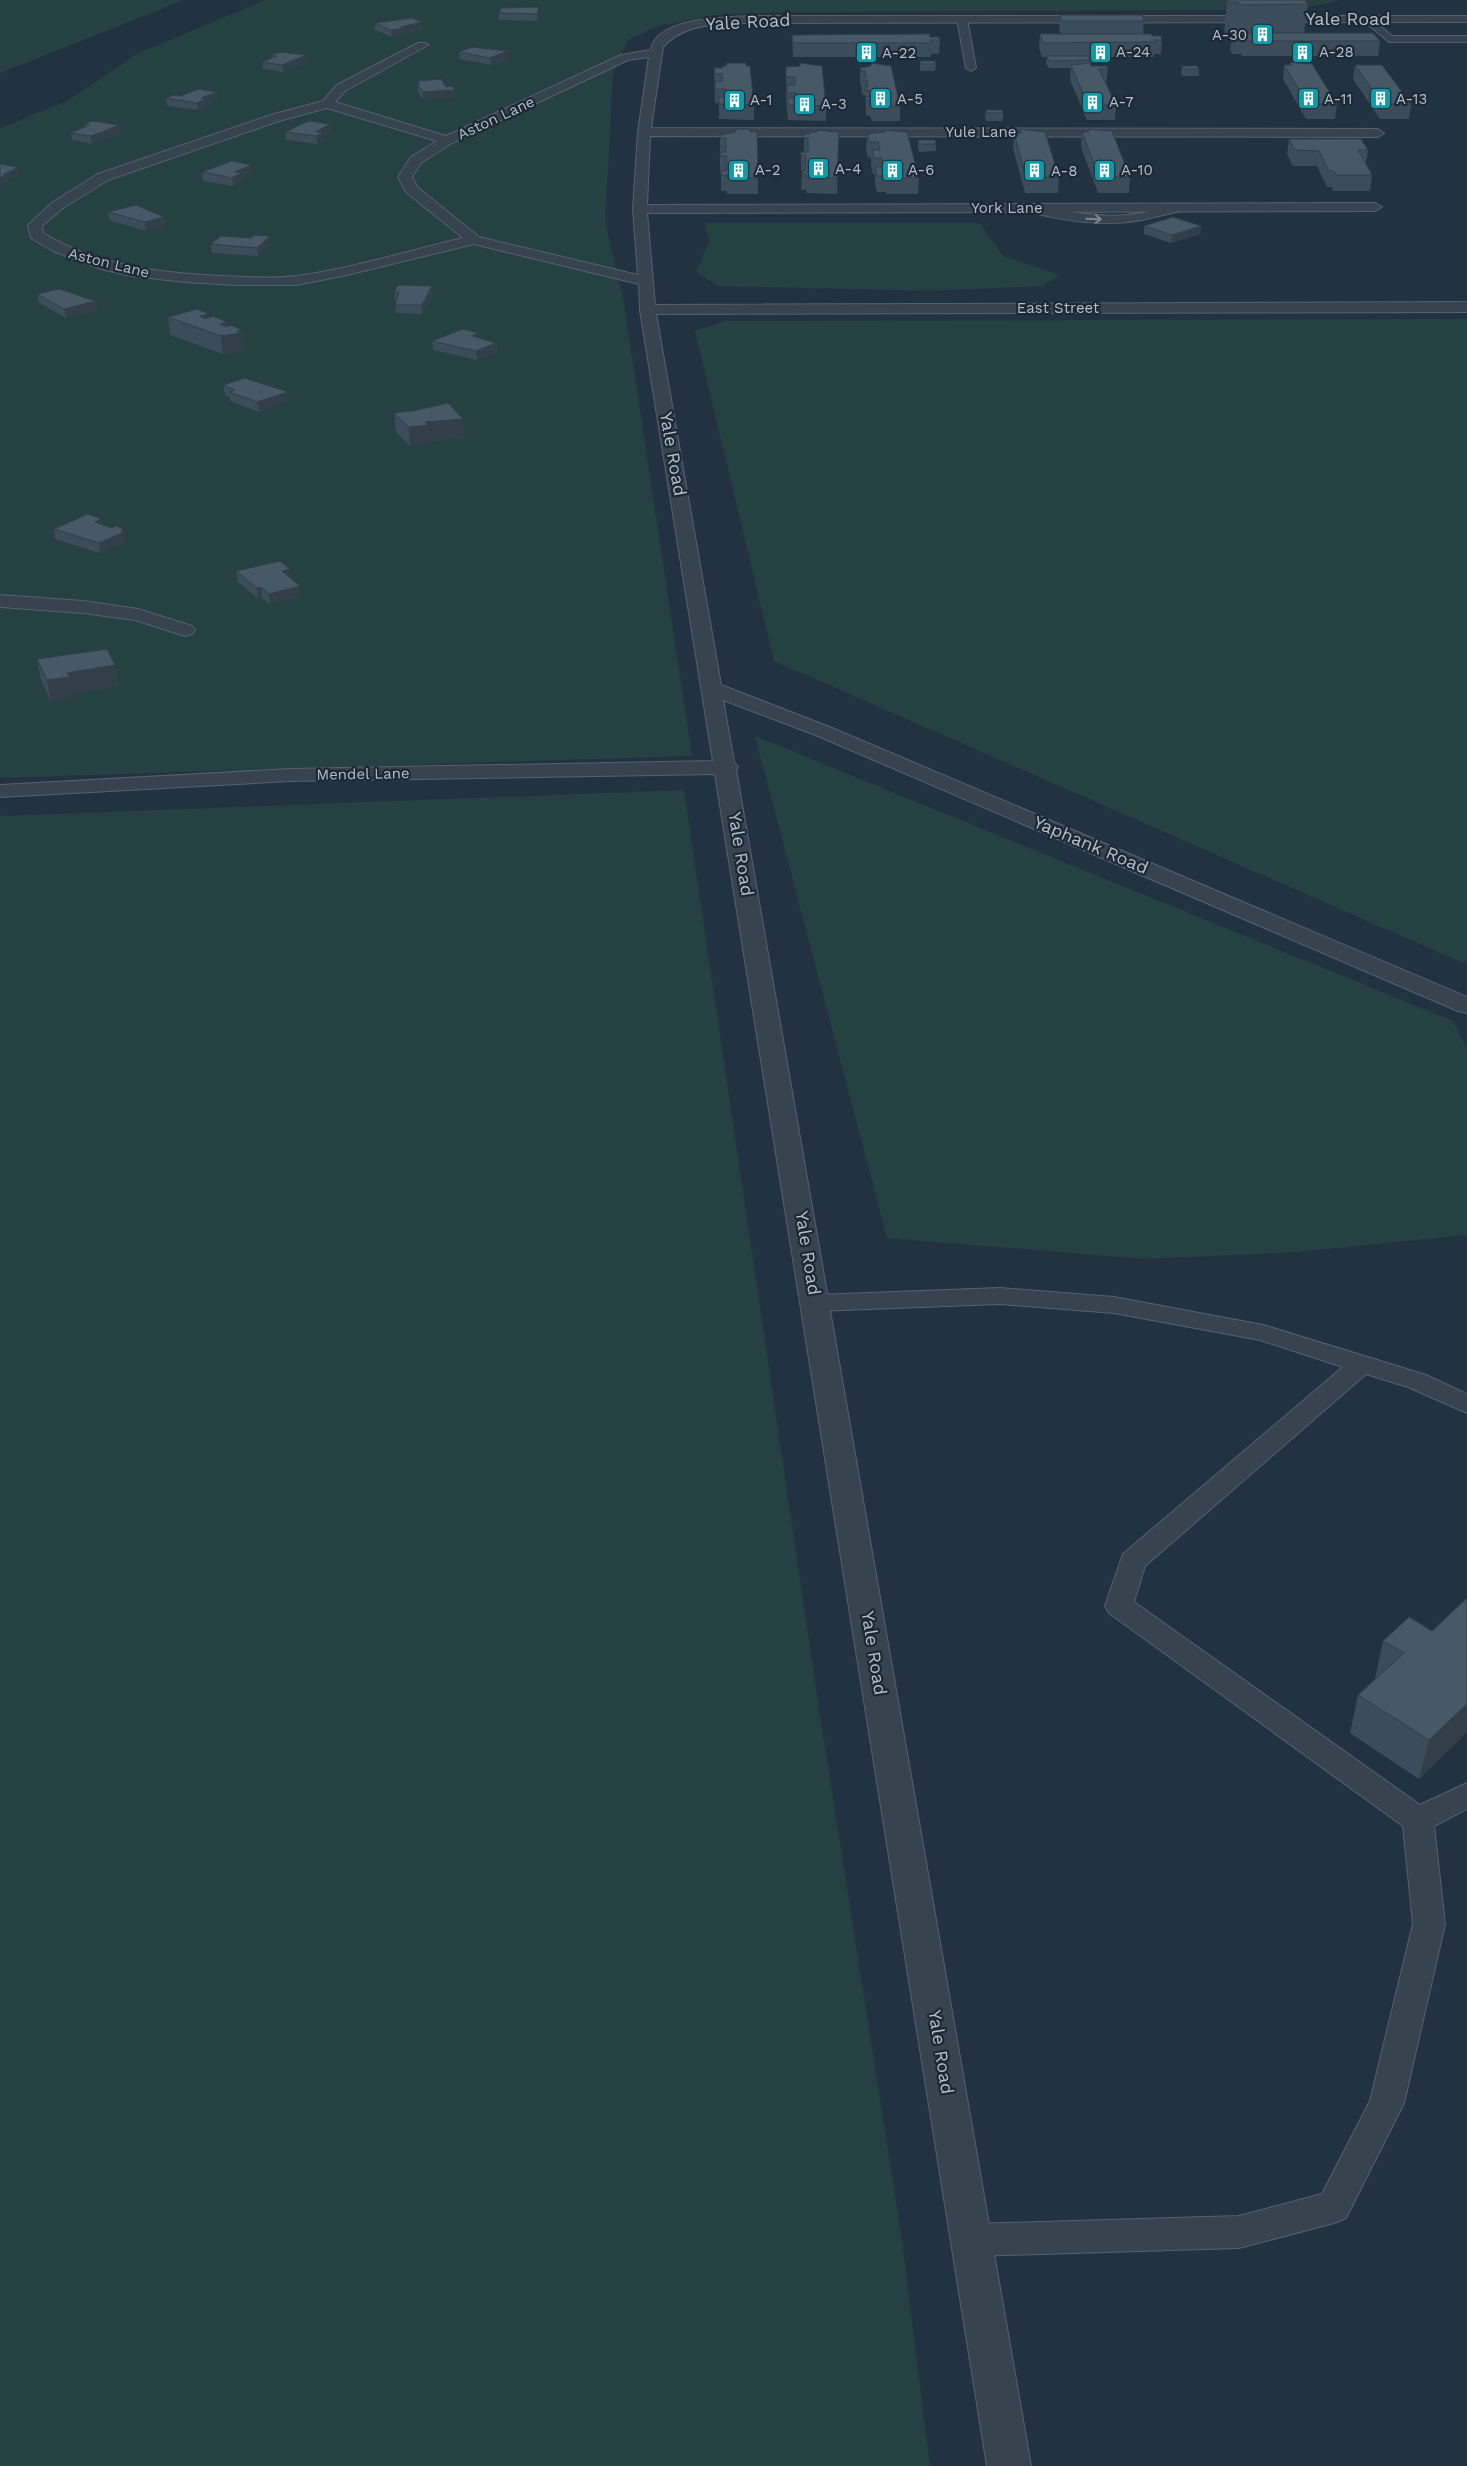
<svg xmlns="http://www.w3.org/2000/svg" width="1467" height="2466" viewBox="0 0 1467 2466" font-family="'Work Sans',sans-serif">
<rect width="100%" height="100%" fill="#233240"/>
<g fill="#254141">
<polygon points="0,0 184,0 0,73"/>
<polygon points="265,0 1342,0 1315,6 1245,10 782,12 716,15 658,26 627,41 613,75 605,221 624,303 692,756 0,778 0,128 67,101 137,54"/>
<polygon points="705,223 980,223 1003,256 1060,275 1043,286 931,291 718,286 696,272 709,242"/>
<polygon points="1467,319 1467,961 1463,963 774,661 695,331 725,321"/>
<polygon points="755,736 1453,1021 1467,1048 1467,1235 1298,1252 1145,1259 887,1238"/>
<polygon points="684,790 818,1702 902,2240 930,2466 0,2466 0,816"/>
</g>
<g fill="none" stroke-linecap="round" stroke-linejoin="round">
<defs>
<g id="lane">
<polygon points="962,16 967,19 976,68 971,71 966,68 957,19"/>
<polygon points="1364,17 1370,17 1392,36 1467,36 1467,42 1389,42 1364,21"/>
<path d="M1029 204C1061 210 1094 218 1126 215 1143 214 1160 209 1176 204L1182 208 1180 211C1163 215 1145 220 1128 222 1094 226 1057 219 1025 211L1023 208 1025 205Z"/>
<polygon points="1000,1288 1114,1297 1263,1325 1426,1375 1467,1394 1467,1413 1408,1387 1366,1374 1145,1566 1134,1602 1420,1805 1467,1783 1467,1809 1434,1826 1445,1924 1404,2103 1346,2218 1334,2223 1239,2248 972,2256 959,2252 954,2240 959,2228 972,2224 1239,2216 1322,2194 1370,2101 1413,1924 1403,1826 1109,1613 1105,1606 1123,1554 1343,1367 1260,1340 1114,1313 1000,1304 816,1311 807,1309 804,1303 807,1297 816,1295"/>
</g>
<g id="street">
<path d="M757 16H1467V22L730 23C705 25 681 27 663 47L651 128 1378 129 1384 133 1378 137 650 136 647 205 1375 203 1382 207 1375 211 647 213 655 305 1467 302V312L656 314 721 685 832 728 1467 997V1013L1458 1011 818 736 723 700 734 762 738 767 736 770 1031 2466H987L715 774 290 781 0 797V785L290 769 713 761 640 310 639 284 474 244 347 275 296 285H236L185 282 132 276 101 269 53 251 31 238 28 225 53 202 98 174 271 115 323 101 337 85 418 43H426L428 45 345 91 335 102 446 136 621 55 651 50C656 16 732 17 757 16ZM649 57 638 132 633 209 638 275 479 237 417 187 412 177 421 163 452 143 628 60ZM327 108 437 141 411 157 398 177 406 192 463 238C408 251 353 268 297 276 272 279 246 277 221 276 158 273 98 266 43 233L42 226 63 208 108 180 279 121Z"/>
<polygon points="0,595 83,601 138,609 192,626 195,630 192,634 185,636 135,620 83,613 0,607"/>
</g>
</defs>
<use href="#lane" stroke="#55626e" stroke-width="2"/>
<use href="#street" stroke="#55626e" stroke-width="2"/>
<use href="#lane" fill="#374450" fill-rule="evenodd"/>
<use href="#street" fill="#374450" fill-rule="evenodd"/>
</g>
<g fill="#3d4c59">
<polygon points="1227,0 1308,4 1304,33 1380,41 1378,56 1242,56 1241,54 1232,54 1230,50 1232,37 1226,37 1224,34"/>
<polygon points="499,13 540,14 537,21 499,20"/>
<polygon points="1060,15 1144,21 1143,34 1162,40 1161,54 1154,54 1154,57 1089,57 1091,60 1091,66 1108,69 1106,83 1116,105 1115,120 1087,120 1070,80 1071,68 1049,68 1046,64 1047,57 1042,57 1039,48 1040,34 1061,34 1059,29"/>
<polygon points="375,23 422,30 404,33 404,35 392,37 375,30"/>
<polygon points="792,35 930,37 940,40 939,54 931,54 931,57 793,57"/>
<polygon points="459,52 509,59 491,65 460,59"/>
<polygon points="271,55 306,55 306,63 283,72 263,69 263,62 272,58"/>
<polygon points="920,61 936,64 935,71 920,71"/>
<polygon points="1290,62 1337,104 1335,119 1306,119 1283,79 1284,65 1290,65"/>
<polygon points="1355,65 1411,104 1409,119 1380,119 1353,79"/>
<polygon points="871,66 900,106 900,121 872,121 870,116 866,115 865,95 862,95 861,85 860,83 860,68"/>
<polygon points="1182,66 1199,69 1199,76 1183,76 1181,73"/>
<polygon points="786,67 826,106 826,121 788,120 786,99"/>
<polygon points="714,68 722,68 754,105 754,120 719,119 719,103 715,103"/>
<polygon points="418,81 446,87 455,90 455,97 423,100 418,92"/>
<polygon points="166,98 218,99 207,104 207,107 198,110 167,106"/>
<polygon points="986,110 1003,113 1003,121 986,121 985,117"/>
<polygon points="84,124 119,125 121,133 102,141 92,144 72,140 71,133 85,127"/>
<polygon points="1020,129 1059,177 1058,193 1025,193 1013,148 1014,133 1020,133"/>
<polygon points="1088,129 1130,177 1129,193 1098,193 1081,147 1082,132 1088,132"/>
<polygon points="884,130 919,178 918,194 886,194 886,192 877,192 875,183 875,174 873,174 871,165 871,157 868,158 866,150 867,134 884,133"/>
<polygon points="286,132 331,132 323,136 324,140 317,144 286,140"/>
<polygon points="750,132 757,132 758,194 727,194 727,191 721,191 721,171 725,171 720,171 720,135"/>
<polygon points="839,132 837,194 806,193 806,190 801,190 802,171 805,171 801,171 801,155 804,152 804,134"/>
<polygon points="1289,139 1368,150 1366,163 1372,175 1370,191 1333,191 1332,187 1327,187 1317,166 1293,166 1287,154"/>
<polygon points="918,140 936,144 936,151 919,152 918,147"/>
<polygon points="202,172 252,173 243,177 243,181 233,186 203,181"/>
<polygon points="108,212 164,217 165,226 146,231 109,220"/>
<polygon points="1144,226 1201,226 1200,234 1171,243 1144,234"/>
<polygon points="270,236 270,245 258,256 212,253 211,244 251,238"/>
<polygon points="394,292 433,295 422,314 396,313 395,305 396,301 395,301"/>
<polygon points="37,294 96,301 97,310 66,318 39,303"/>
<polygon points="168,317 209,317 227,322 228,326 242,330 244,348 243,348 244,351 223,354 170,335"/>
<polygon points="479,338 496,343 497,352 477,360 433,350 432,341"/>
<polygon points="223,385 289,401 259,412 230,401 230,397 225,395"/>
<polygon points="412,411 463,419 464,438 429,441 429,443 410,446 396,432 394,413"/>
<polygon points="112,528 124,529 126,539 125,540 125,542 100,553 55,539 54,529"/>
<polygon points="236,571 291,578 301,596 270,604 262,598 258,599 238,582"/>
<polygon points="37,659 115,665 118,686 72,694 73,698 51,702 41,680"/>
<polygon points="1467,1598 1467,1732 1419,1779 1350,1733 1358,1695 1375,1679 1383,1641 1432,1631"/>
</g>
<g fill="#323e48">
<polygon points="539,7 540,14 537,21 537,14"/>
<polygon points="422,22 422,30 404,33 404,35 392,37 391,30"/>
<polygon points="508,51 509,59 491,65 490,58"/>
<polygon points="306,55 306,63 283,72 282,65"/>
<polygon points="455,90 455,97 423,100 423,92"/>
<polygon points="217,92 218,99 207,104 207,107 198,110 197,103 201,98"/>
<polygon points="330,124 331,132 323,136 324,140 317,144 316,132"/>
<polygon points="119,125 121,133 102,141 92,144 90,136"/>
<polygon points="252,165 252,173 243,177 243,181 233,186 232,178 235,172"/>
<polygon points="18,167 19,175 8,181 8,183 0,187 0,178 3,175"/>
<polygon points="164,217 165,226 146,231 145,222"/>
<polygon points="1201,226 1200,234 1171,243 1172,235"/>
<polygon points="270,236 270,245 258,256 257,248"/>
<polygon points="432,286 433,295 422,314 422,305"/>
<polygon points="96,301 97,310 66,318 64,309"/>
<polygon points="209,314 211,331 200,316"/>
<polygon points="227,322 229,335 242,330 244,348 243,348 244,351 223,354 220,324"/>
<polygon points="478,333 479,342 472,336"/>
<polygon points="496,343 497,352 477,360 476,351"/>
<polygon points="288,392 289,401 259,412 257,402"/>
<polygon points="463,419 464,438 429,441 429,443 410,446 409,427 425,422"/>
<polygon points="101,519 103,529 95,522"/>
<polygon points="124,529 126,539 125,540 125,542 100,553 99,543"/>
<polygon points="290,569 291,579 282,571"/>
<polygon points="300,586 301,596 270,604 269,594"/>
<polygon points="261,587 262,598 258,599 257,588"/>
<polygon points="115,665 118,686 72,694 73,698 51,702 47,680 67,673"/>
<polygon points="1467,1704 1467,1732 1419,1779 1429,1740"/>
</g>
<g fill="#475867" stroke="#323e48">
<polygon points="1228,0 1305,0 1308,4 1240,5 1238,2 1230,3"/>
<polygon points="539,7 537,14 499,13 501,8"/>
<polygon points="1060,15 1142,15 1144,21 1062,21"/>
<polygon points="412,18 422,22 401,27 404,28 391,30 375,23"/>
<polygon points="1239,33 1373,33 1380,41 1244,41 1242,39 1234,39 1232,36 1240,36"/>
<polygon points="930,34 930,37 939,37 940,40 930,40 931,43 793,43 792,35"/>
<polygon points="1040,34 1151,34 1152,36 1161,36 1162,40 1154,40 1156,42 1043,43"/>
<polygon points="472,47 508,51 490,58 459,52"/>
<polygon points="280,52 306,55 282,65 263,62 277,56 271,55"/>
<polygon points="1047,56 1088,56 1091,60 1049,61"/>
<polygon points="920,61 935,61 936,64 921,64"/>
<polygon points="1290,62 1312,64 1337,104 1308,104 1284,65 1292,65"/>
<polygon points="726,63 746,63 746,66 750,66 754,105 719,104 719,97 726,97 726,89 715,89 715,82 723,81 722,74 715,74 714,68 723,68 722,66 727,66"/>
<polygon points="800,63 822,66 826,106 788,105 788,98 797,98 796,93 787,93 787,85 795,85 795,77 786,77 786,67 800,66"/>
<polygon points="871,63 891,66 900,106 872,106 871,101 866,100 866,97 871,97 869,90 865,90 865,87 868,87 867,80 862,80 862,77 866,77 865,71 861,71 860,68 871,66"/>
<polygon points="1090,63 1091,66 1106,66 1108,69 1099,69 1116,105 1088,105 1071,65"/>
<polygon points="1355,65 1382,65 1411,104 1382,104"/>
<polygon points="1182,66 1197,66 1199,69 1183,69"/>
<polygon points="441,79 446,87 452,86 455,90 423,92 417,84 420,84 418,81"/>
<polygon points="198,89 217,92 201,98 206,99 197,103 166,98 174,95 181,96"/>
<polygon points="986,110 1002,110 1003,113 987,113"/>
<polygon points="93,121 119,125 100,133 90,136 71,133 89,125 84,124"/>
<polygon points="310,121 330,124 316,132 323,132 316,136 286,132 301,124"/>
<polygon points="736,129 750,129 750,132 757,132 758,178 727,178 727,175 721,175 721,171 726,171 727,156 720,156 721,152 726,152 726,138 720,138 720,135 736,132"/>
<polygon points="1020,129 1045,132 1059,177 1026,177 1014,133 1021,133"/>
<polygon points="1088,129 1112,131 1130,177 1099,177 1082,132 1089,132"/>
<polygon points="817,130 839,132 837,178 806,177 806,174 802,174 802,171 805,171 806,155 801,155 801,152 808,152 808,138 804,138 804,134 810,134 810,132 817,132"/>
<polygon points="884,130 907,132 919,178 887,178 886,176 877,176 875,167 884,167 882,158 874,158 872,150 880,150 878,142 869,142 867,134 885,132"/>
<polygon points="1289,139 1361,139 1368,150 1358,150 1372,175 1336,175 1334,171 1329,171 1319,151 1295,150"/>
<polygon points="918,140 935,140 936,144 919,144"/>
<polygon points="232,161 252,165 235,172 242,173 232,178 202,172"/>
<polygon points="0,164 18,167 3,175 7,175 0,178"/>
<polygon points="136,205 164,217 145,222 108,212"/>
<polygon points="1173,217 1201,226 1172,235 1144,226"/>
<polygon points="254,235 270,236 257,248 211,244 221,236 251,238"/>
<polygon points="398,285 432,286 422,305 395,305 399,292 394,292"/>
<polygon points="59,289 96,301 64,309 37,294"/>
<polygon points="197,309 209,314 200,316 205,319 213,316 227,322 220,324 226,327 231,325 242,330 237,331 241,333 221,336 168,317"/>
<polygon points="463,329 478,333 472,336 496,343 476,351 432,341"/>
<polygon points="245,378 288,392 257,402 229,392 235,390 223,385"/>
<polygon points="448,403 463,419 425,422 428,425 409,427 394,413 412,411"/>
<polygon points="88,514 101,519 95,522 112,528 116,526 124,529 121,531 124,532 99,543 54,529"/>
<polygon points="280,561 290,569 282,571 300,586 269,594 261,587 257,588 236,571"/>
<polygon points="107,649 115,665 67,673 70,677 47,680 37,659"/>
<polygon points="1467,1598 1467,1704 1429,1740 1358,1695 1404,1653 1383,1641 1409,1617 1432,1631"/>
</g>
<defs><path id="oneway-shaft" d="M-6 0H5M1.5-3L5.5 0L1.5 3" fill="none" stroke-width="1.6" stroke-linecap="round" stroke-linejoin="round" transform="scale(1.25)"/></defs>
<use stroke="#7c8894" href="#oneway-shaft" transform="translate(1094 219) rotate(2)"/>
<defs>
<symbol id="building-square" viewBox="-11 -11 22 22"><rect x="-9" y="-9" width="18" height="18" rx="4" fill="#0f9aa8" stroke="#1c2935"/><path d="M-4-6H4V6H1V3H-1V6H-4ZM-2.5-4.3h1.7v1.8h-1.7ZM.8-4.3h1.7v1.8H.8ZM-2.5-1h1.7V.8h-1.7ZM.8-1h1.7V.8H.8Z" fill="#fff"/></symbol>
</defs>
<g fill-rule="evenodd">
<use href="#building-square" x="1250" y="22" width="25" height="25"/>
<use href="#building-square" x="1088" y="40" width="25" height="25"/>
<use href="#building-square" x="1290" y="40" width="25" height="25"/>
<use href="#building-square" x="854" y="40" width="25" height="25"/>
<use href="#building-square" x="868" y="86" width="25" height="25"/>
<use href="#building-square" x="1296" y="86" width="25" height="25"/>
<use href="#building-square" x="1368" y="86" width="25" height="25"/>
<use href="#building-square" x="722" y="88" width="25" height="25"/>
<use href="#building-square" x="1080" y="90" width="25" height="25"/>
<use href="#building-square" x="792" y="92" width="25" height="25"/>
<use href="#building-square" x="806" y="156" width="25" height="25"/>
<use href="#building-square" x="726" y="158" width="25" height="25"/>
<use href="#building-square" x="880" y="158" width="25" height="25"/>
<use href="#building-square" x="1092" y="158" width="25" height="25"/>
<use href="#building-square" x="1022" y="158" width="25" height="25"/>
</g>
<g text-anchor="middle" stroke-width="4.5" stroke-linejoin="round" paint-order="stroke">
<g font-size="15" fill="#b4bfcb" stroke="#1c2935" text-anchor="start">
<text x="1247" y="40" text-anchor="end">A-30</text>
<text x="1116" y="57">A-24</text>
<text x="1319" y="57">A-28</text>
<text x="882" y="58">A-22</text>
<text x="897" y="104">A-5</text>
<text x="1324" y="104">A-11</text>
<text x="1396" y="104">A-13</text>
<text x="750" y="105">A-1</text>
<text x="1109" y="107">A-7</text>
<text x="821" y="109">A-3</text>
<text x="835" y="174">A-4</text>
<text x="755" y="175">A-2</text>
<text x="908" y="175">A-6</text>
<text x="1121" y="175">A-10</text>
<text x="1051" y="176">A-8</text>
</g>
<g font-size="15" fill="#b4bfcb" stroke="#1c2935">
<text transform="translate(496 118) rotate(-25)" y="5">Aston Lane</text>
<text x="981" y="137">Yule Lane</text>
<text x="1007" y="213">York Lane</text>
<text transform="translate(109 263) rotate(14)" y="5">Aston Lane</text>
<text x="1058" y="313">East Street</text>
<text transform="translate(363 774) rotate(-1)" y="5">Mendel Lane</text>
</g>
<g font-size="18" fill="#b4bfcb" stroke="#1c2935">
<text x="1348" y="25">Yale Road</text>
<text transform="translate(748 22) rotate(-3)" y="6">Yale Road</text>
<text transform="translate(673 454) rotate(80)" y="6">Yale Road</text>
<text transform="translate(1091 845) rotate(23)" y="6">Yaphank Road</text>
<text transform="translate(741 854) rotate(81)" y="6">Yale Road</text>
<text transform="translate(808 1253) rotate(81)" y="6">Yale Road</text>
<text transform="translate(874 1653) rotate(81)" y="6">Yale Road</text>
<text transform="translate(941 2052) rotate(81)" y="6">Yale Road</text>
</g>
</g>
</svg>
